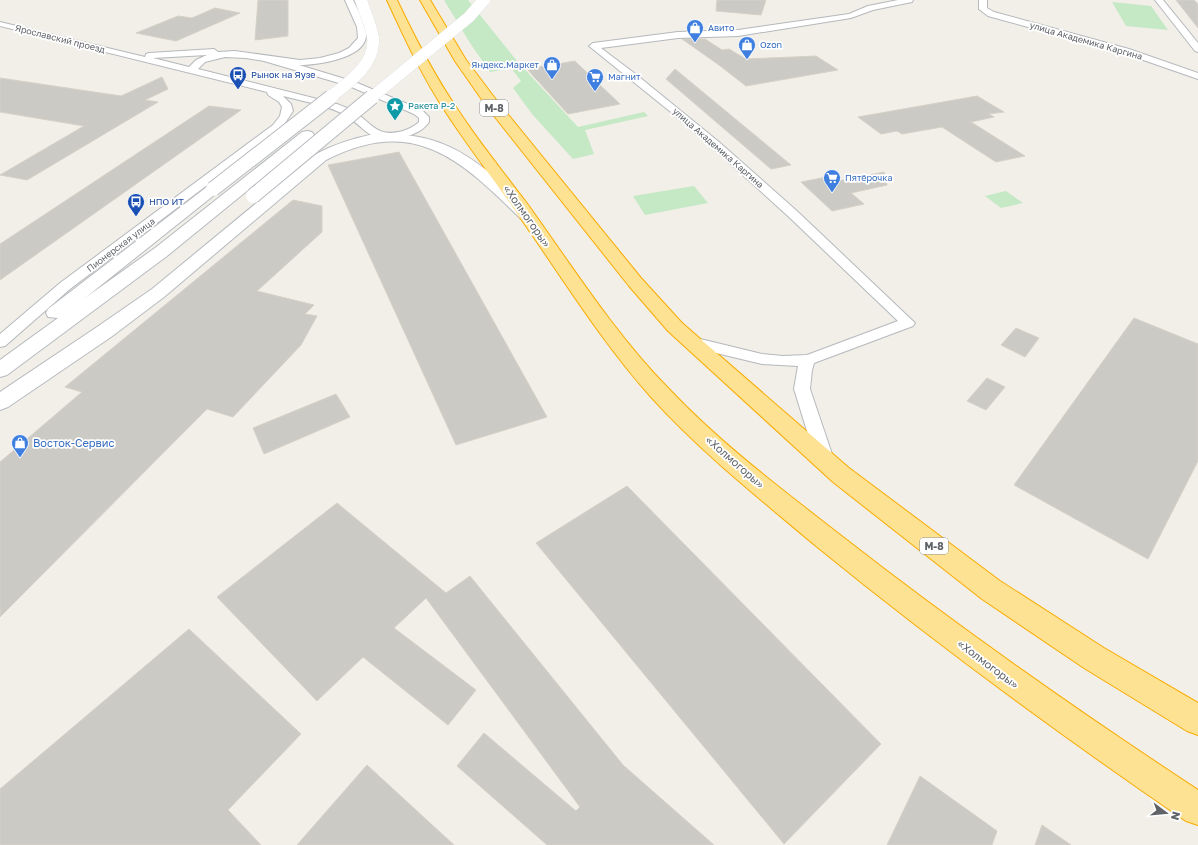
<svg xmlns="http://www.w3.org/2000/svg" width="1198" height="845" viewBox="0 0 1198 845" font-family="'Golos Text',sans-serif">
<rect width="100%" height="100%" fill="#f1efe8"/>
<g fill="#c5e8c5">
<polygon points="444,0 468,0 517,61 578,127 644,112 648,116 585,130 594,154 573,159 532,114 513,88 521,81 511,68 490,72 470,43"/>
<polygon points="1112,2 1151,6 1168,30 1126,26"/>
<polygon points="694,186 708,203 645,215 633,196"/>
<polygon points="1006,191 1023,203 1001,208 985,196"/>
</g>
<g fill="#cccac5" stroke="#d6d1c6">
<polygon points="258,0 288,0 288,36 255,40"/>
<polygon points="717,0 766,0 761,15 716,11"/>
<polygon points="1176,0 1194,0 1198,4 1198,28"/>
<polygon points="215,8 240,13 176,41 136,33 178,16 192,18"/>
<polygon points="682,39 705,39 722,50 729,49 746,59 816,56 838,70 746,86 719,65"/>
<polygon points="575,61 579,65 620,104 568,114 527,69"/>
<polygon points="675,69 791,165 771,169 666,79"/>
<polygon points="162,77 168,89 145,100 158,102 27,180 0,175 84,126 0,112 0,78 121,96"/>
<polygon points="977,96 1004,112 989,114 994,117 971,122 1025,156 996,162 942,127 902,134 897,131 881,134 858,117"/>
<polygon points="209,106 241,110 0,280 0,244"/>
<polygon points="399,152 547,417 456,445 328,165"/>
<polygon points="884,172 887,185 851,193 864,204 832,211 801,182 832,176 838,181"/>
<polygon points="293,200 322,206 322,232 257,291 314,305 305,314 317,316 301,345 233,417 207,409 0,617 0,462 82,392 65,387"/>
<polygon points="1134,318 1198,344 1198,461 1148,559 1014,485"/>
<polygon points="1016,328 1039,338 1025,357 1001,345"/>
<polygon points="987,378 1005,387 986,410 967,401"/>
<polygon points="336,394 350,417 264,454 253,428"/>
<polygon points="627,486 881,744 784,844 536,543"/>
<polygon points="337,503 446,593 470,576 623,765 714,845 547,845 457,766 484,733 576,811 580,807 426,598 394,628 476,690 448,725 363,657 317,701 217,597"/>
<polygon points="189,629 301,734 228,810 261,845 0,845 0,789"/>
<polygon points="367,765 454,845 297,845"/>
<polygon points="920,776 997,831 992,845 887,845"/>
<polygon points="1042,825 1071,845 1035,845"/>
</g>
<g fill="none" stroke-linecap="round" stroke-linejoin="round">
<defs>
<g id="street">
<path d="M345 0H353C358 11 368 25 366 37 363 59 316 65 299 65L355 82 422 110 429 117V122C423 131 414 134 404 137 366 146 367 125 339 112 322 104 302 101 283 96L291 104 293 111 281 129 70 289 5 346 0 347V334L60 283 273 125 280 116 282 107 279 102 268 95 267 92 0 26V22L145 57 146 54 149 53 214 49 218 52 235 51 300 60 320 58 339 53 349 48 358 38 357 27ZM207 55 196 60 189 67 153 58ZM225 57 246 58 264 61 349 86 414 114 419 118V122C415 126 409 129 403 131 380 137 375 128 359 115 353 110 345 107 337 104L198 69 205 62Z"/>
<polygon points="898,0 913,0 912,2 873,10 851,18 738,36 678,38 601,48 638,76 719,142 798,212 915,323 913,326 814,363 812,370 810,389 834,460 831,465 825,467 819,465 816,460 794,389 798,366 762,364 687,346 684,342 687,338 692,337 762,354 783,356 807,355 898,321 789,217 712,147 672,113 589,46 593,43 678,32 738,30 849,14 868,6"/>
<polygon points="979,0 987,0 987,8 994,12 1129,49 1198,73 1198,79 1123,53 988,16 979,9"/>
<polygon points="1155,0 1163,0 1198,43 1198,52 1195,51"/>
</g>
<g id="secondary">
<polygon points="307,131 312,132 314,135 312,138 167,256 7,375 0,377 0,360 58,318 48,317 46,313 48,309 208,186 213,184 218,186 221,189 218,192 85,298 155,248 302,132"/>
<path d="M375 134C434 132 466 150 508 189 516 197 527 205 534 215L532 218 526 220 520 218C460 159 414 115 326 160L164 297 111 337 8 407 0 410V392L97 327 152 289 316 154C335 144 354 138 375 134Z"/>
</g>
<g id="highway">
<path d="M387 0H397C415 38 434 75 458 110 479 142 503 172 526 202 572 266 614 333 669 389 720 443 780 488 839 534 954 624 1075 709 1198 790V825L1186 821C1059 734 935 643 816 546 760 499 701 452 651 397 599 339 559 272 514 209 492 177 468 146 447 114 423 78 405 39 387 0Z"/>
<polygon points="420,0 430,0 466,60 497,101 641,278 682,323 849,468 1000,581 1104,648 1198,703 1198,735 1187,731 1084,668 982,599 833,482 668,331 629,286 487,107 455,61"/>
</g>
</defs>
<use href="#street" stroke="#b5b8bc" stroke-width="2"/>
<use href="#secondary" stroke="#b6babf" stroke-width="2"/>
<use href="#highway" stroke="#f9ab00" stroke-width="2"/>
<use href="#street" fill="#fff" fill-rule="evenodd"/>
<use href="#secondary" fill="#fff" fill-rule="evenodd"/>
<use href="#highway" fill="#fde293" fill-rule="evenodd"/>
<defs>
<g id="secondary-bridge-far1">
<path d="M329 98C347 84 376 64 373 38 371 25 365 12 361 0"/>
<polyline points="371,98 469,17 484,0"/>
</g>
<g id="secondary-bridge">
<polyline points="213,189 331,97"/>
<polyline points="253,196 372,97"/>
</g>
</defs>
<use href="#secondary-bridge-far1" stroke="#b6babf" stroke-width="12" stroke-linecap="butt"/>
<use href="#secondary-bridge" stroke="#b6babf" stroke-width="16" stroke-linecap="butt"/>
<use href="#secondary-bridge-far1" stroke="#fff" stroke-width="12"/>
<use href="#secondary-bridge" stroke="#fff" stroke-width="14"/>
</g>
<defs>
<symbol id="shop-pin" viewBox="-11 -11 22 30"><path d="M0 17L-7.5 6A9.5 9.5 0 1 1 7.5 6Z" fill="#3f7fe0" stroke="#fff"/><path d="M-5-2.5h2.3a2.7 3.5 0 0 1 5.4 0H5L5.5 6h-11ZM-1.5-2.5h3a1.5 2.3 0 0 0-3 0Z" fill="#fff"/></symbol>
<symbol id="bus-pin" viewBox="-11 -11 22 30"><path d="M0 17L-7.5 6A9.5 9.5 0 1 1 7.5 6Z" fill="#1a4fb4" stroke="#fff"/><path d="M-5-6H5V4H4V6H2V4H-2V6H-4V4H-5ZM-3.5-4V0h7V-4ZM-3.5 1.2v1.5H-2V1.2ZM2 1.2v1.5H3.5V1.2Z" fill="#fff"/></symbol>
<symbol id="supermarket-pin" viewBox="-11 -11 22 30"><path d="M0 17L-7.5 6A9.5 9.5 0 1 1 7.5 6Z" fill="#3f7fe0" stroke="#fff"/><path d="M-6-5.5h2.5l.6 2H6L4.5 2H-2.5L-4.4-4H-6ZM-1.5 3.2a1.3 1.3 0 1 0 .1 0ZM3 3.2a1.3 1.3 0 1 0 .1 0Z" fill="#fff"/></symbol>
<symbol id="sight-pin" viewBox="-11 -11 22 30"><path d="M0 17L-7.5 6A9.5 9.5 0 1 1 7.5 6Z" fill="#0f9aa8" stroke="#fff"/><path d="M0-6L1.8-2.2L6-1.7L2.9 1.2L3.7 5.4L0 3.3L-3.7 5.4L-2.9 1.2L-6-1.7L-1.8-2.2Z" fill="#fff"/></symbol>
</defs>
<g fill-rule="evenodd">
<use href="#shop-pin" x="685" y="18" width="20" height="27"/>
<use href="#shop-pin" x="737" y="35" width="20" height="27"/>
<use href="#shop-pin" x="542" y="55" width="20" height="27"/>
<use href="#bus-pin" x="228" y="65" width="20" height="27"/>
<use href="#supermarket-pin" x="585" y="67" width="20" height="27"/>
<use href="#sight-pin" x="385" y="96" width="20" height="27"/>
<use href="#supermarket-pin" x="822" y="168" width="20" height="27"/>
<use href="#bus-pin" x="126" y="192" width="20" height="27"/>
<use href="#shop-pin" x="10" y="433" width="20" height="27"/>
</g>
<g text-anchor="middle" stroke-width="3.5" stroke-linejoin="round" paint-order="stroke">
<g font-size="9" fill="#366cbe" stroke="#fff" text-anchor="start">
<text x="708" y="31">Авито</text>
<text x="760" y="48">Ozon</text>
<text x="539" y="68" text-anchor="end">Яндекс.Маркет</text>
<text x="608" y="80">Магнит</text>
<text x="845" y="181">Пятёрочка</text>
</g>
<g font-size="9" fill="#5f6368" stroke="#fff">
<text transform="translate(60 39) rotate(14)" y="3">Ярославский проезд</text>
<text transform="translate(1086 41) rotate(16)" y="3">улица Академика Каргина</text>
<text transform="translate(718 148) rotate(41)" y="3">улица Академика Каргина</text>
<text transform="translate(121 245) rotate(-37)" y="3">Пионерская улица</text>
</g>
<g font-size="9" fill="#164399" stroke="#fff" text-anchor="start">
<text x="251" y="78">Рынок на Яузе</text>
<text x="149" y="205">НПО ИТ</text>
</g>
<g font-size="9" fill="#0d838f" stroke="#fff" text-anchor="start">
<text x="408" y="109">Ракета Р-2</text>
</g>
<g fill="#fff" stroke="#8f9295" stroke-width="1">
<rect x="480" y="100" width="28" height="16" rx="3"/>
<rect x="920" y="538" width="28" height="16" rx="3"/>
</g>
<g font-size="10" font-weight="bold" fill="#5f6368">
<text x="494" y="112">М-8</text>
<text x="934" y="550">М-8</text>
</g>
<g font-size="11" fill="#5f6368" stroke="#fff">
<text transform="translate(527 216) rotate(55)" y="4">«Холмогоры»</text>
<text transform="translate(735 462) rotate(41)" y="4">«Холмогоры»</text>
<text transform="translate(988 664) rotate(37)" y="4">«Холмогоры»</text>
</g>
<g font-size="11" fill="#366cbe" stroke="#fff" text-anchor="start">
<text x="33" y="447">Восток-Сервис</text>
</g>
</g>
<g transform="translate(1166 813) rotate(106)" stroke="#ffffff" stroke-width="3" paint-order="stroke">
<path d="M0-3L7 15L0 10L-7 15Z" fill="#5f6368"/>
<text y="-6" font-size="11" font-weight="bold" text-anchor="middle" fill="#5f6368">N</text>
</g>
</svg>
